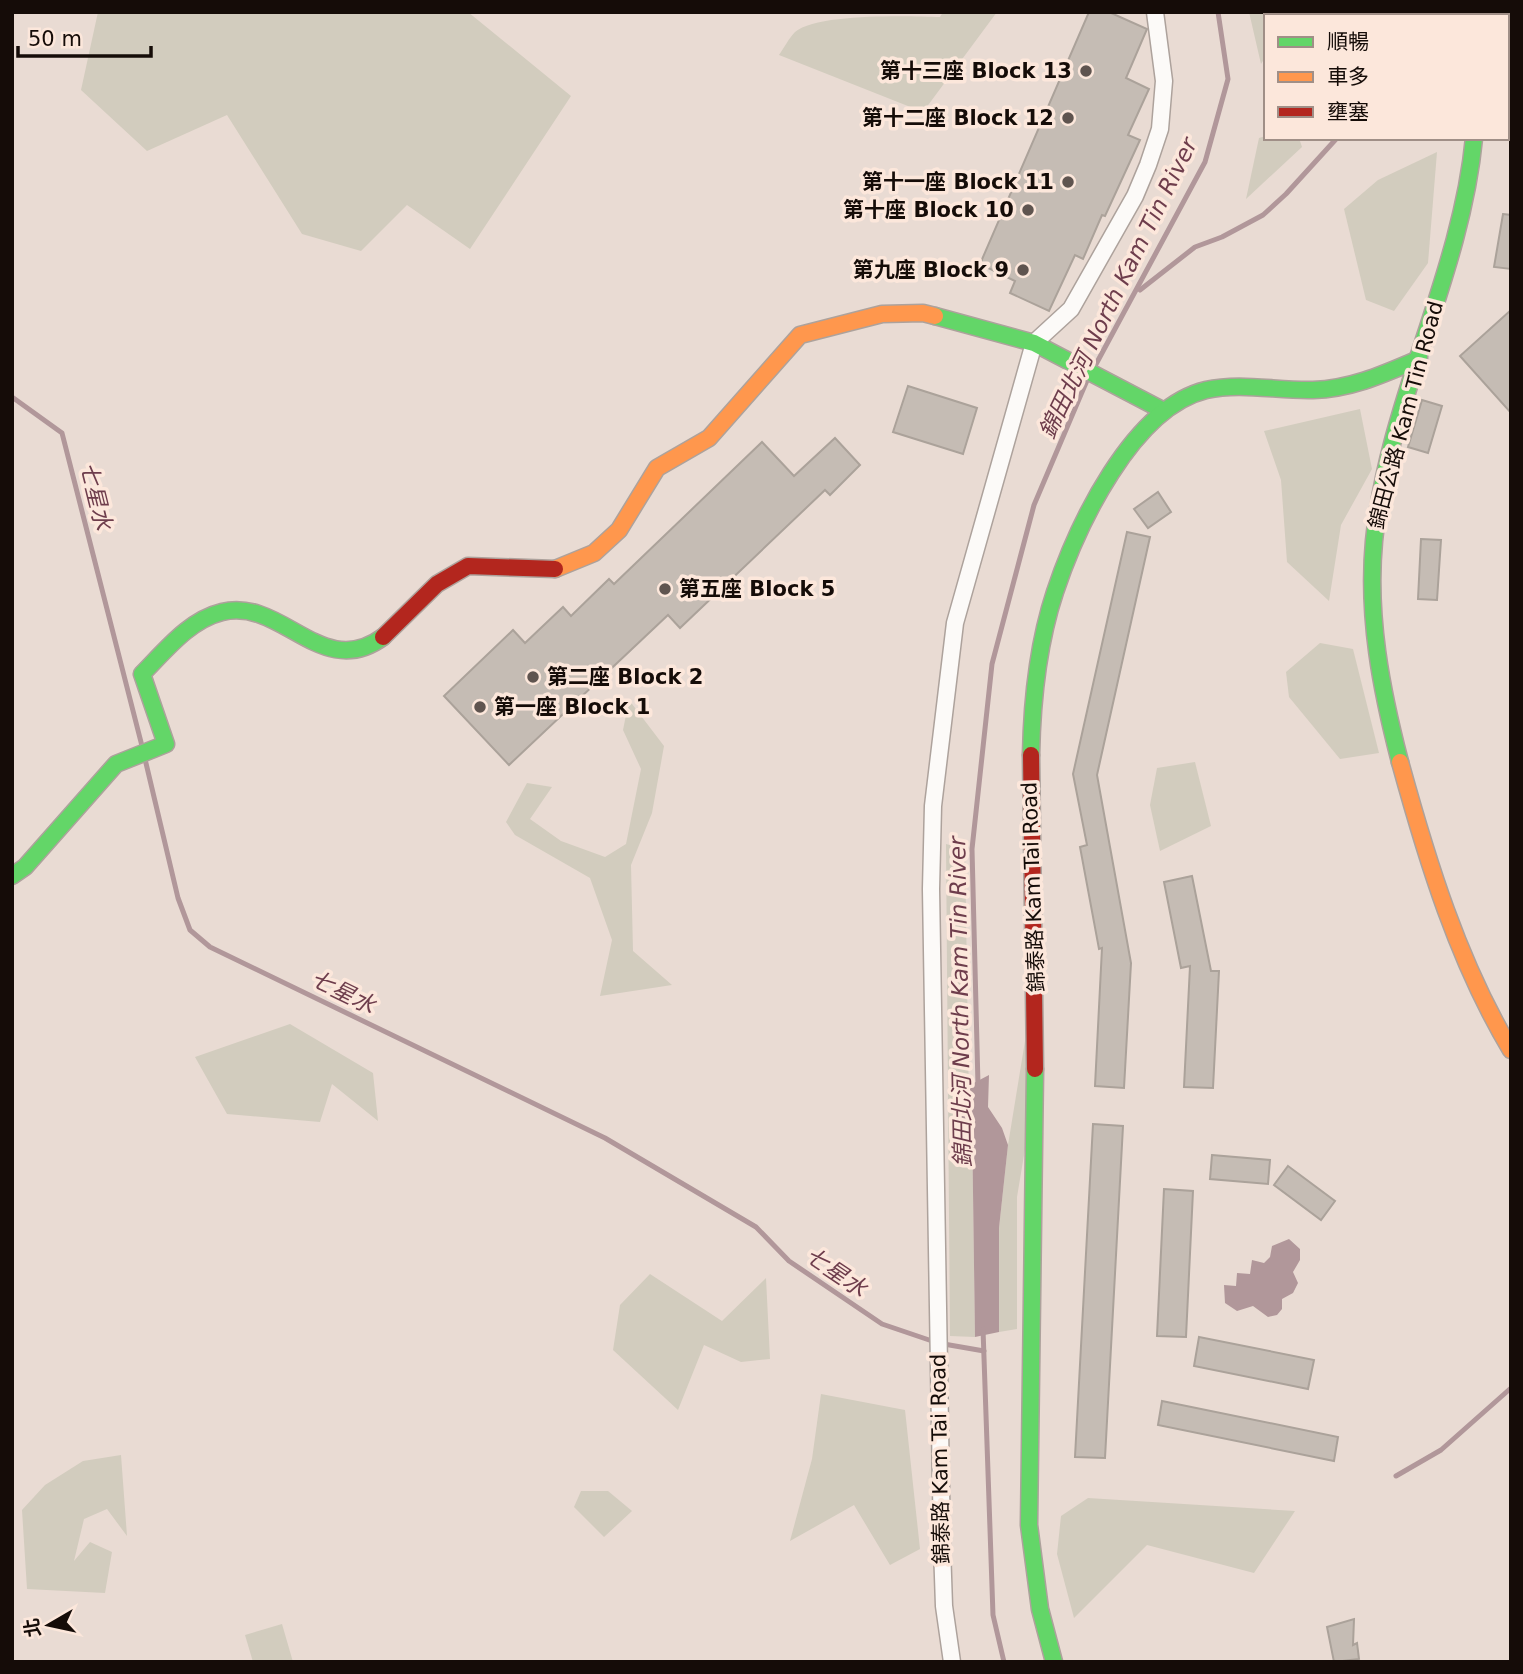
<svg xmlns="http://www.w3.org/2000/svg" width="1523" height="1674" viewBox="0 0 1523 1674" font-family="'DejaVu Sans','Noto Sans TC',sans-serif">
<rect width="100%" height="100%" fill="#e9dbd3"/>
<g fill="#d2ccbe">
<polygon points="98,12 468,12 571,96 470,249 407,205 361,251 302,234 227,115 147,151 81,90"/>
<path d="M943 12H997L923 112 779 55C784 48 789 38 795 32 817 13 910 16 940 17Z"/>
<polygon points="1249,12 1342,12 1341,16 1266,16 1266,56 1261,64"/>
<polygon points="1266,136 1299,138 1302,147 1246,199 1259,138"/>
<polygon points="1437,152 1428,263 1394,311 1366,300 1344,209 1378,180"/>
<polygon points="1360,409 1372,469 1341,525 1329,601 1287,562 1281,480 1264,431"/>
<polygon points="1320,643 1353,649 1379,753 1340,759 1289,697 1286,672"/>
<polygon points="629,700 664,746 652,813 631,865 633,951 672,985 600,996 612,940 590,878 515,835 506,822 527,783 552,787 530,819 561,841 605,857 626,844 641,769 623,730"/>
<polygon points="1195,762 1211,826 1160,851 1150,805 1157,768"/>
<polygon points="946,844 965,849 969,1108 962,1109 962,1119 972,1118 975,1337 950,1336"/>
<polygon points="290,1024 373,1073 378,1121 332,1084 320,1122 227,1114 195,1057"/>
<polygon points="1025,1041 1027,1137 1017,1197 1017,1329 999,1332 999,1228 1008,1145"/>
<polygon points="650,1274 722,1321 766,1278 770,1359 741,1362 704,1345 678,1410 613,1350 620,1305"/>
<polygon points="821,1394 905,1410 920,1549 890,1565 854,1505 790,1541 812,1459"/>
<polygon points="121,1455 127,1536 107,1509 84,1519 74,1561 90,1542 112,1552 105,1593 27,1589 22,1510 45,1485 83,1461"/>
<polygon points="581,1491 608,1491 632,1511 604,1537 574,1507"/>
<polygon points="1088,1498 1295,1511 1254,1573 1147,1545 1074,1618 1057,1554 1061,1516"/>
<polygon points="282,1624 293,1662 253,1662 245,1635"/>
</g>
<g fill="#b1979a">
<polygon points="989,1075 988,1107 1002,1128 1008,1145 999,1228 999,1332 975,1337 972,1119 961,1119 962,1109 969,1108 970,1085"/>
<polygon points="1289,1239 1300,1249 1300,1260 1293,1272 1298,1283 1293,1293 1282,1299 1282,1309 1277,1315 1268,1317 1253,1306 1237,1311 1225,1303 1224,1285 1236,1286 1237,1273 1250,1274 1252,1260 1264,1263 1270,1257 1272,1246"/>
</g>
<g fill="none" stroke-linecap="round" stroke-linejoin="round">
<g stroke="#b1979a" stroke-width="5">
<polyline points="1140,290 1195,247 1222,237 1263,215 1286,194 1337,138"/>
<polyline points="1095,366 1205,162 1228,79 1218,12"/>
<polyline points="12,397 62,433 142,746"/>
<polyline points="145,759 178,898 190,930 210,947 605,1138 756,1227 789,1261 882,1324 938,1343 984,1351"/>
<polyline points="978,1085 972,849 992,664 1034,505 1088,378"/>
<polyline points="983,1329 993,1615 1004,1662"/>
<polyline points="1396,1476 1441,1450 1511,1388"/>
</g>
</g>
<g fill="#c5bcb4" stroke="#aba29a" stroke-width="2">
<polygon points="1089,12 1109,12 1147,29 1126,78 1149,89 1128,135 1140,140 1105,216 1102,215 1083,259 1075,255 1049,311 1010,293 1015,281 980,264"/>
<polygon points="1503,214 1511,215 1511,269 1494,267"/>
<polygon points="1511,310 1511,413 1460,356"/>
<polygon points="908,386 977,408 963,454 893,432"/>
<polygon points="1422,400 1442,406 1428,453 1408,447"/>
<polygon points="835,438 860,465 830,495 825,490 680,628 668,615 509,765 444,696 513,630 525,643 563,607 571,616 609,579 614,584 762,442 794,476"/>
<polygon points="1158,492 1171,512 1148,528 1134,509"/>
<polygon points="1127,532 1150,537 1097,775 1131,963 1124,1088 1095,1086 1102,948 1099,949 1080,847 1087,845 1073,774"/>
<polygon points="1421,539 1441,540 1437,600 1418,599"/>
<polygon points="1192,876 1211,971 1219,971 1213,1088 1184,1087 1190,966 1181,968 1164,882"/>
<polygon points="1093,1124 1123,1126 1105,1458 1075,1457"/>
<polygon points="1212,1155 1270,1160 1268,1184 1210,1179"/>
<polygon points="1288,1166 1335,1201 1321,1220 1274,1185"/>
<polygon points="1164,1189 1193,1191 1186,1337 1157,1336"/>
<polygon points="1199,1337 1314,1360 1308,1389 1194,1366"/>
<polygon points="1162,1401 1338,1437 1334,1461 1158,1425"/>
<polygon points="1354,1619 1353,1645 1357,1643 1359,1659 1334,1662 1327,1627"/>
</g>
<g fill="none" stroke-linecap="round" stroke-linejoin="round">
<defs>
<polyline id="street" points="952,1662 944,1606 942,1547 931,889 933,806 955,623 1034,343 1071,309 1135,196 1148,165 1160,129 1164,81 1155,12"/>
<g id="fast">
<polyline points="1416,12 1419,16"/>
<polyline points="935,316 1034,343 1164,411"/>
<path d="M1031 755C1032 702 1038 643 1055 592 1077 526 1132 408 1206 390 1241 382 1277 391 1313 390 1351 389 1384 374 1419 359"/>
<path d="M1400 762C1381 689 1367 616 1374 541 1387 403 1461 276 1474 138"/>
<path d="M12 876 25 867 116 764 166 744 142 674C165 651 189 620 222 612 282 597 322 682 383 637"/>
<polyline points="1035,1069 1029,1525 1040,1609 1054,1662"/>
</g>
<g id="slow">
<polyline points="555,569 594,553 619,530 657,468 709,438 800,335 882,314 923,313 935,316"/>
<path d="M1400 762C1427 860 1458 962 1511 1050"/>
</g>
<g id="jam">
<polyline points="383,637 437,584 468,566 555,569"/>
<polyline points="1031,755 1035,1069"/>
</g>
</defs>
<use href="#street" stroke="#ada29c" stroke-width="19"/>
<use href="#fast" stroke="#ada29c" stroke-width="19"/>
<use href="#slow" stroke="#ada29c" stroke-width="19"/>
<use href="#jam" stroke="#ada29c" stroke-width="19"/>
<use href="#street" stroke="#fcfaf8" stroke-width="16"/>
<use href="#fast" stroke="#63d668" stroke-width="16"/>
<use href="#slow" stroke="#ff974d" stroke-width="16"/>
<use href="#jam" stroke="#b3261e" stroke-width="16"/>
</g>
<g fill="#5f544f" stroke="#fce7db" stroke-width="2.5">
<circle cx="1086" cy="71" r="7"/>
<circle cx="1068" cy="118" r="7"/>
<circle cx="1068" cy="182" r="7"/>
<circle cx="1028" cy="210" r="7"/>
<circle cx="1023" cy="270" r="7"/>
<circle cx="665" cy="589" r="7"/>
<circle cx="533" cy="677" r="7"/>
<circle cx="480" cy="707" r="7"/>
</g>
<g text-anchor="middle" stroke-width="7" stroke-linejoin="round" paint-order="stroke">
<g font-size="21" font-weight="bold" fill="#150c08" stroke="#fce7db" text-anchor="end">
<text x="1072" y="78">第十三座 Block 13</text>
<text x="1054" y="125">第十二座 Block 12</text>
<text x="1054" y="189">第十一座 Block 11</text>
<text x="1014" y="217">第十座 Block 10</text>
<text x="1009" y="277">第九座 Block 9</text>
<text x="679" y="596" text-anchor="start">第五座 Block 5</text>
<text x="547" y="684" text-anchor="start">第二座 Block 2</text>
<text x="494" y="714" text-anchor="start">第一座 Block 1</text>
</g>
<g font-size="21" fill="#150c08" stroke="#fce7db">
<text transform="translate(1406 415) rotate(-75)" y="7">錦田公路 Kam Tin Road</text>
<text transform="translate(1033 887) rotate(-92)" y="7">錦泰路 Kam Tai Road</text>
<text transform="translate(940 1459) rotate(-91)" y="7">錦泰路 Kam Tai Road</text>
</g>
<g font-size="23" font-style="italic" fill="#6e3d4c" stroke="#fce7db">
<text transform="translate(1118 288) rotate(-64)" y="8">錦田北河 North Kam Tin River</text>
<text transform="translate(96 496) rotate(76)" y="8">七星水</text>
<text transform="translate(343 992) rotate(26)" y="8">七星水</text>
<text transform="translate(960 1002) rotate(-91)" y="8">錦田北河 North Kam Tin River</text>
<text transform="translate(836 1272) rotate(34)" y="8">七星水</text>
</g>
</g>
<rect width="1523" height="1674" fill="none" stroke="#150c08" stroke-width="28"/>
<rect x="1264" y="14" width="245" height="126" fill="#fce7db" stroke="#a08f87" stroke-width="2"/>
<rect x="1278" y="37" width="35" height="10" fill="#63d668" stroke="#a08f87" stroke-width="2"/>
<text x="1327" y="49" font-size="21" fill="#150c08">順暢</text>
<rect x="1278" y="72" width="35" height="10" fill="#ff974d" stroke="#a08f87" stroke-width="2"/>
<text x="1327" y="84" font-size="21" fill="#150c08">車多</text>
<rect x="1278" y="107" width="35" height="10" fill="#b3261e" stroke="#a08f87" stroke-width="2"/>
<text x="1327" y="119" font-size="21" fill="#150c08">壅塞</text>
<g transform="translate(49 1625) rotate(261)" stroke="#fce7db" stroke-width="5" paint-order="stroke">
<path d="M0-5L12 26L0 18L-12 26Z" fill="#150c08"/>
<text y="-10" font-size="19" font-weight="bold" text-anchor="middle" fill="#150c08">北</text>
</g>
<path d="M18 46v10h133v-10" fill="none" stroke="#150c08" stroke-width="3.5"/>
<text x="28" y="46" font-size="21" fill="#150c08" stroke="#fce7db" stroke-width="5" paint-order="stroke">50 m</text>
</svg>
